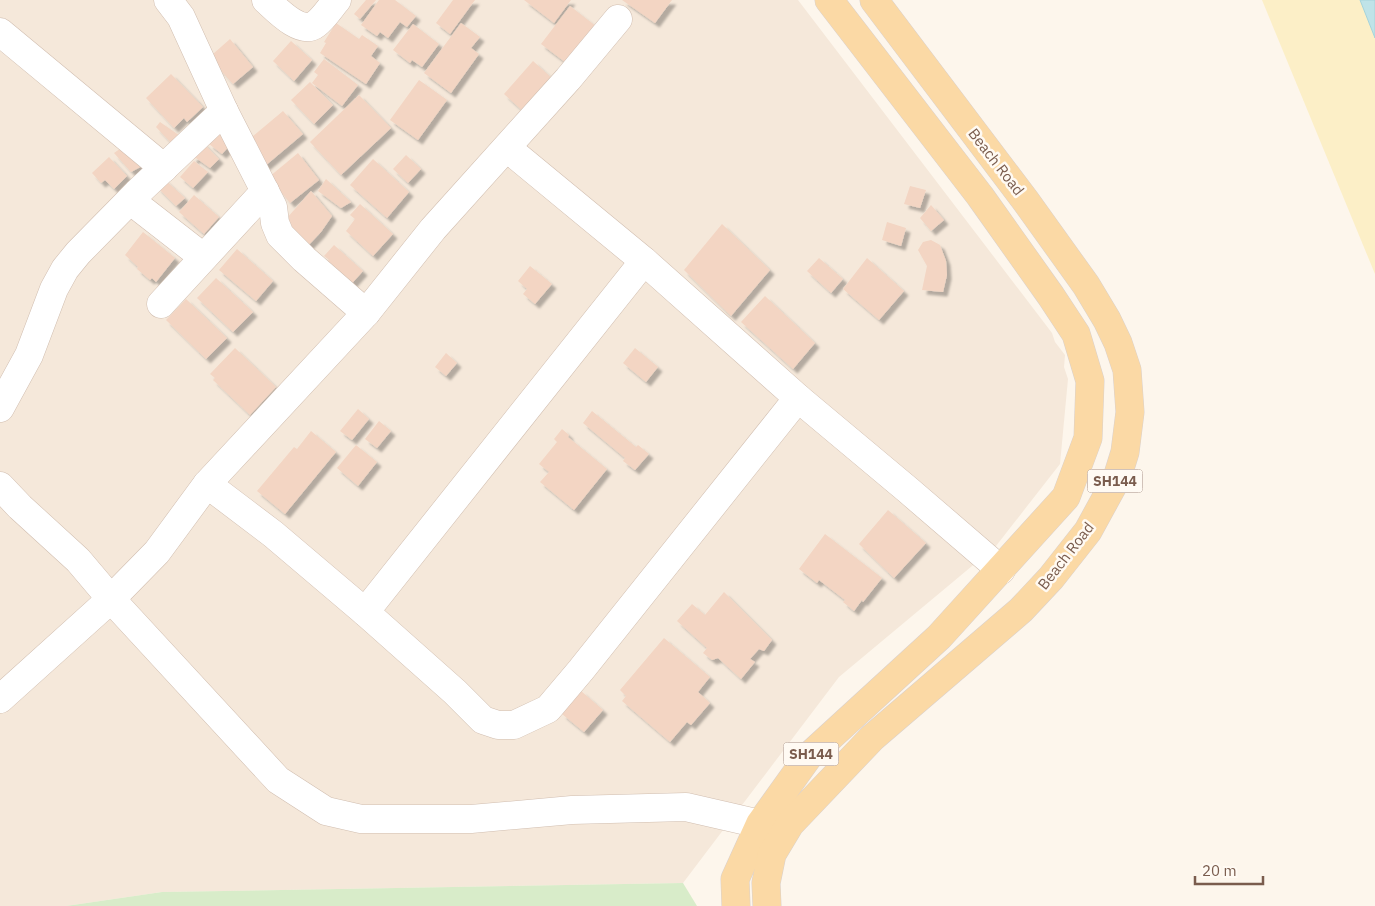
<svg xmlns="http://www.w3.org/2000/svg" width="1375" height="906" viewBox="0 0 1375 906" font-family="'IBM Plex Sans',sans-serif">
<defs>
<filter id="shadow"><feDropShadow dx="4.5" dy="4.5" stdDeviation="1" flood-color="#0004"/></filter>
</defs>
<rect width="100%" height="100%" fill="#fdf6ec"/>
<polygon fill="#f5e8da" points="0,0 798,0 1052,333 1055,342 1065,355 1064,367 1068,379 1060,464 996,546 839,677 683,883 162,892 66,906 0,906"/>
<polygon fill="#d8ecc9" points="683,883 697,906 66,906 162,892"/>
<polygon fill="#fcefc7" points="1262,0 1360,0 1375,38 1375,274"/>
<polygon fill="#bfe3e8" stroke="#a5d3da" points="1360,0 1375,0 1375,38"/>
<g fill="#f3d5c3" filter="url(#shadow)">
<polygon points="366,0 376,0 360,19 354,14"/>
<polygon points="379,0 395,0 416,16 407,27 400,22 388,38 380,32 377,36 361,25"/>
<polygon points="453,0 475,0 450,34 436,23"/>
<polygon points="524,0 571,0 554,23"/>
<polygon points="622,0 672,0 655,23"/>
<polygon points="570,6 597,27 569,65 541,44"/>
<polygon points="336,23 359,39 362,35 378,46 371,56 380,63 366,84 320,53 326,43 324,42"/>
<polygon points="461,23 480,37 471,48 479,54 451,93 424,73"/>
<polygon points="413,24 439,44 422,67 412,60 410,63 393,50"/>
<polygon points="230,39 253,67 233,84 216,65 213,54"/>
<polygon points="291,41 312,60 294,81 273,61"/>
<polygon points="324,59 358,85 342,106 312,83 318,75 314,72"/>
<polygon points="533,61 554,80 525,113 504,94"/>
<polygon points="171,74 203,107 187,122 184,118 174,128 146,98"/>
<polygon points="419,80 447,100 418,140 390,120"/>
<polygon points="310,82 333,105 314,124 291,100"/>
<polygon points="359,95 391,128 341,175 310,142"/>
<polygon points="283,111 303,134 265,166 246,142"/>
<polygon points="160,122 183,138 174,146 156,127"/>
<polygon points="216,128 230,145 222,154 209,144"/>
<polygon points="202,142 219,159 210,168 196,158 190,161"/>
<polygon points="124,146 144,165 131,172 114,153"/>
<polygon points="298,153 319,180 290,203 269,177"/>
<polygon points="406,155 421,169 408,183 393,169"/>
<polygon points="109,157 127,176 114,189 105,180 101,183 92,173"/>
<polygon points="373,159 409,192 387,218 350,185"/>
<polygon points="194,161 208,172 193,188 180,177"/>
<polygon points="164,179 185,198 176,206 157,187"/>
<polygon points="326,179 351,202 341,208 318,191"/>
<polygon points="910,186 926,190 920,208 904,204"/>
<polygon points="311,191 332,216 321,232 303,251 278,228"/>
<polygon points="194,195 219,217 204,234 179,212"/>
<polygon points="360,204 393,234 373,256 346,231 355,219 350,215"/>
<polygon points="931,205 944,220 931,231 920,218"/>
<polygon points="887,222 906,228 901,246 882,240"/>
<polygon points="722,224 770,270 731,316 684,270"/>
<polygon points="143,232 175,258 156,282 152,278 150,280 137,269 138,267 125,255"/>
<polygon points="931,240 940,245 946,261 947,275 943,292 922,290 927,266 918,250 923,242"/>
<polygon points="334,245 363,271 346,290 321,268 329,260 324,256"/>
<polygon points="237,249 273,281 256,301 219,270"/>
<polygon points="819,258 843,279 831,293 807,271"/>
<polygon points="867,258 904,291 879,320 843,289"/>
<polygon points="530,266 552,284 535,304 523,294 527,289 518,281"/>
<polygon points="216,278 253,312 233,332 197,298"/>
<polygon points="765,296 815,343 793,369 741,322"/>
<polygon points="186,299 227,338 206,359 166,320"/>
<polygon points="235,348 276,387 250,415 213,380 215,378 210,374"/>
<polygon points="635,348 658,367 646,382 623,363"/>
<polygon points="446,353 457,363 446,376 435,367"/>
<polygon points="358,409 369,419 352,440 340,431"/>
<polygon points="592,411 636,447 638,445 649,454 635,470 623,461 625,458 583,423"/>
<polygon points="379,421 391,431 377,448 365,439"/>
<polygon points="562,429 569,435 568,437 607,469 574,510 540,482 549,472 539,464 557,442 554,439"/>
<polygon points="311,431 336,452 285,514 257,491 294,447 297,449"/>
<polygon points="356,445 377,462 358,486 337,468"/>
<polygon points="888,510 926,543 894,578 859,544"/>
<polygon points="825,534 882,578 863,602 862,600 854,611 843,602 845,600 819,580 817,583 799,569"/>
<polygon points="724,592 772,640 764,651 759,649 750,659 755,662 741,679 718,658 712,660 703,653 707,648 677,621 692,604 705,615"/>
<polygon points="664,638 710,677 698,692 710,703 691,725 687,722 670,742 622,701 626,696 620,690"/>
<polygon points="581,691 603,710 584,732 562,714"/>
</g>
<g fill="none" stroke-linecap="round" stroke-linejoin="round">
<defs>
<g id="minor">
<polyline points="168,0 181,17 224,111 273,207 275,223 280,235 304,259 366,313"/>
<path d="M266 0C276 9 301 36 316 24 324 18 330 8 337 0"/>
<polyline points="0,32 164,168"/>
<polyline points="507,148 644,261 798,398 908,490 1001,570"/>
<polyline points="131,201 203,257"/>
<polyline points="161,304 265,191"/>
<polyline points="0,408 29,355 54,289 65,269 78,253 137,193 224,111"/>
<polyline points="207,484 273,534 365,612 644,261"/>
<polyline points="0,486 20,507 78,560 111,599 278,780 326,811 361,819 471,819 572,810 686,807 760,824 782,833"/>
<polyline points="365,612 455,692 483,720 498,725 514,725 548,709 581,670 798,398"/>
<polyline points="0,699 111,599 157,552 207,484 366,313 433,229 568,79 618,19"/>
</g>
<g id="major">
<polyline points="736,906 735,879 760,824 808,757 939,637 1066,497 1088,438 1090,381 1076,334 1051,296 980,196 829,0"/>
<polyline points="767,906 766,883 772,854 790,824 872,738 1021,610 1051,578 1088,531 1117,478 1125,452 1130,412 1127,370 1118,343 1107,320 1086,285 1025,200 874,0"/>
</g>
</defs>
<use href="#minor" stroke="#d1beb0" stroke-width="29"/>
<use href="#major" stroke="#dad1cd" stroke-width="29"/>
<use href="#minor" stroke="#fff" stroke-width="28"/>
<use href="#major" stroke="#fbd9a5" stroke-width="28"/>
</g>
<g text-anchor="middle" stroke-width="5" stroke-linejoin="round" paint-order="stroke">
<g fill="#fffaf3" stroke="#a28b7f" stroke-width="1">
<rect x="1087.5" y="469.5" width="55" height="23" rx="4"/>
<rect x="783.5" y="742.5" width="55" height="23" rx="4"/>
</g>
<g font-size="14" font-weight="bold" fill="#7a5c4d">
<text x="1115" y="486">SH144</text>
<text x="811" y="759">SH144</text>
</g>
<g font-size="15" fill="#7a5c4d" stroke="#fffaf3">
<text transform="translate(996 162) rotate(52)" y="5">Beach Road</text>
<text transform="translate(1066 556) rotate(-52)" y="5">Beach Road</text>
</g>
</g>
<path d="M1195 876v8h68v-8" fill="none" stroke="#7a5c4d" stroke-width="2.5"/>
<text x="1202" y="876" font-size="15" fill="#7a5c4d" stroke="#fffaf3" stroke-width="4" paint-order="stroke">20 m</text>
</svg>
